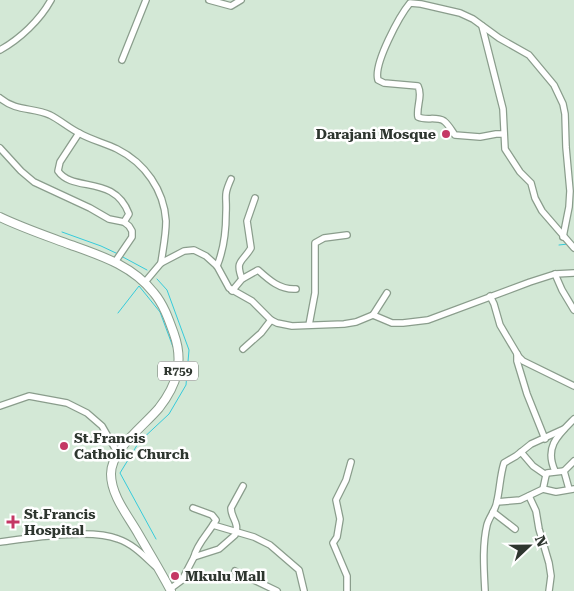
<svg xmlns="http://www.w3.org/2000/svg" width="574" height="591" viewBox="0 0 574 591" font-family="'Roboto Serif',serif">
<rect width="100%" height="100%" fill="#d3e8d6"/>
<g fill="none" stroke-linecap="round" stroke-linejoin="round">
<g stroke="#36cbdb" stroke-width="1">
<polyline points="62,232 101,246 118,254"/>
<polyline points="559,245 568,244"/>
<polyline points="121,256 147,270"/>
<polyline points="118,313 139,286 160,312 173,347"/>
<polyline points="156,539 120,473 139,442 169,414 186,385 189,350 167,290 157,279"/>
</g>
<defs>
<g id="minor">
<polyline points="209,0 231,6 241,0"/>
<polyline points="482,26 503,109 505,149 520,172 531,183 535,198 542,211 574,248"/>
<path d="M0 50C20 39 40 20 51 0"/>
<polyline points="122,60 146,0"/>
<path d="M0 98C17 112 32 107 50 115 60 120 69 128 79 133 91 140 105 143 117 149 145 163 164 190 166 221 166 235 163 249 161 263"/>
<path d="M79 133 60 162 58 171C73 193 114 174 129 214L124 222"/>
<path d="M504 134H496L480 137 455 135C452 131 449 125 444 121 436 116 426 121 418 117 416 107 423 96 418 86L384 83 378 80C373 64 400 15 410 3L421 4 460 13 473 19 499 38 529 55 554 85 563 104 565 114 566 147 570 191 569 207 563 237"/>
<polyline points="0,148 21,171 34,182 90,208 109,219 124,222 129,226 132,231 132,237 115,262"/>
<path d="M217 266C224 249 226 232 226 213 227 195 223 197 231 179"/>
<polyline points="555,274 562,290 574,310"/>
<path d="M242 279C235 260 242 263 251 248L247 221 255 198"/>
<polyline points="145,282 161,263 184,251 194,250 206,256 217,266 229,288 252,301 271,320 277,323 292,326 344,324 356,322 373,315 392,323 403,323 428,320 530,282 555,274 574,273"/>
<path d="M232 291 242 279 258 270C269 280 280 290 296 289"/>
<polyline points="490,296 494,304 500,325 519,357 523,361 574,386"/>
<polyline points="373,315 387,293"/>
<polyline points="309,325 315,293 315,243 324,238 347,235"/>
<polyline points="243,349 261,333 271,320"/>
<polyline points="517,354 517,361 527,394 545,439"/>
<polyline points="0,406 29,396 67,403 87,413 102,426 117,452"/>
<polyline points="521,452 533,466 546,475"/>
<path d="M555 471C544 447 558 435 574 419"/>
<polyline points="543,489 556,492 574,489"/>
<polyline points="569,489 564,471 574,461"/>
<polyline points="529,496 536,511 539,529 549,563 551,576 549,591"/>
<polyline points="497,502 520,500 543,489 546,475 547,473 564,471"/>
<path d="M193 508 212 515 216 520C209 533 197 543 194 557"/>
<polyline points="493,512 515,529"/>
<polyline points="213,525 254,537 270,545 299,570 304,591"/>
<path d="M0 542C30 538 91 528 118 539 133 544 144 556 155 566"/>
<polyline points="235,571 277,591"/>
<path d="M170 589 182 580 194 557 219 549 235 535C240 522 231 519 231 508L243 486"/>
<polyline points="347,591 347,576 333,543 337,537 340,519 336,500 346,480 351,462"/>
<path d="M485 591C484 570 482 546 487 525 489 517 496 510 497 501 500 488 500 476 504 463L516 456 531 444 564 429"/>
</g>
<path id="major" d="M0 217C23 228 47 236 71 245 102 256 133 266 154 293 164 305 169 320 174 334 184 362 177 385 159 408 144 426 111 449 111 474 111 496 129 517 139 535 150 554 161 572 171 591"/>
</defs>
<use href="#minor" stroke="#8a9d8c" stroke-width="8"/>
<use href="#major" stroke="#8a9d8c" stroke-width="10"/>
<use href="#minor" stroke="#fff" stroke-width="5.5"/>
<use href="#major" stroke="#fff" stroke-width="8"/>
</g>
<g fill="#c43764" stroke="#fff" stroke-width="2">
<circle cx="446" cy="134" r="5"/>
<circle cx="64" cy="446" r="5"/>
<path d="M10.5 514.5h5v5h5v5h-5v5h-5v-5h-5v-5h5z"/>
<circle cx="175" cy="576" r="5"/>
</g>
<g text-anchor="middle" stroke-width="5" stroke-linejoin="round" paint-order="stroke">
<rect fill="#fff" stroke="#6d726d" stroke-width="1" x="158" y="361.5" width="40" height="19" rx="4"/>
<g font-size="12" font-weight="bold" fill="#2e362f">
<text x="178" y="375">R759</text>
</g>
<g font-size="14" font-weight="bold" fill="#2e362f" stroke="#fff" text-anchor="start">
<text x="436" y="139" text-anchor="end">Darajani Mosque</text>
<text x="74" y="443">St.Francis<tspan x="74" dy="16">Catholic Church</tspan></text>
<text x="24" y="519">St.Francis<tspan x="24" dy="16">Hospital</tspan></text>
<text x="185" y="581">Mkulu Mall</text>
</g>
</g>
<g transform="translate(529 546) rotate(68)" stroke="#ffffff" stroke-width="4" paint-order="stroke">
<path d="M0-4L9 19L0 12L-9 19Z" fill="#2e362f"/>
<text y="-8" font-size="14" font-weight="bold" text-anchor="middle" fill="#2e362f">N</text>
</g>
</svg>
